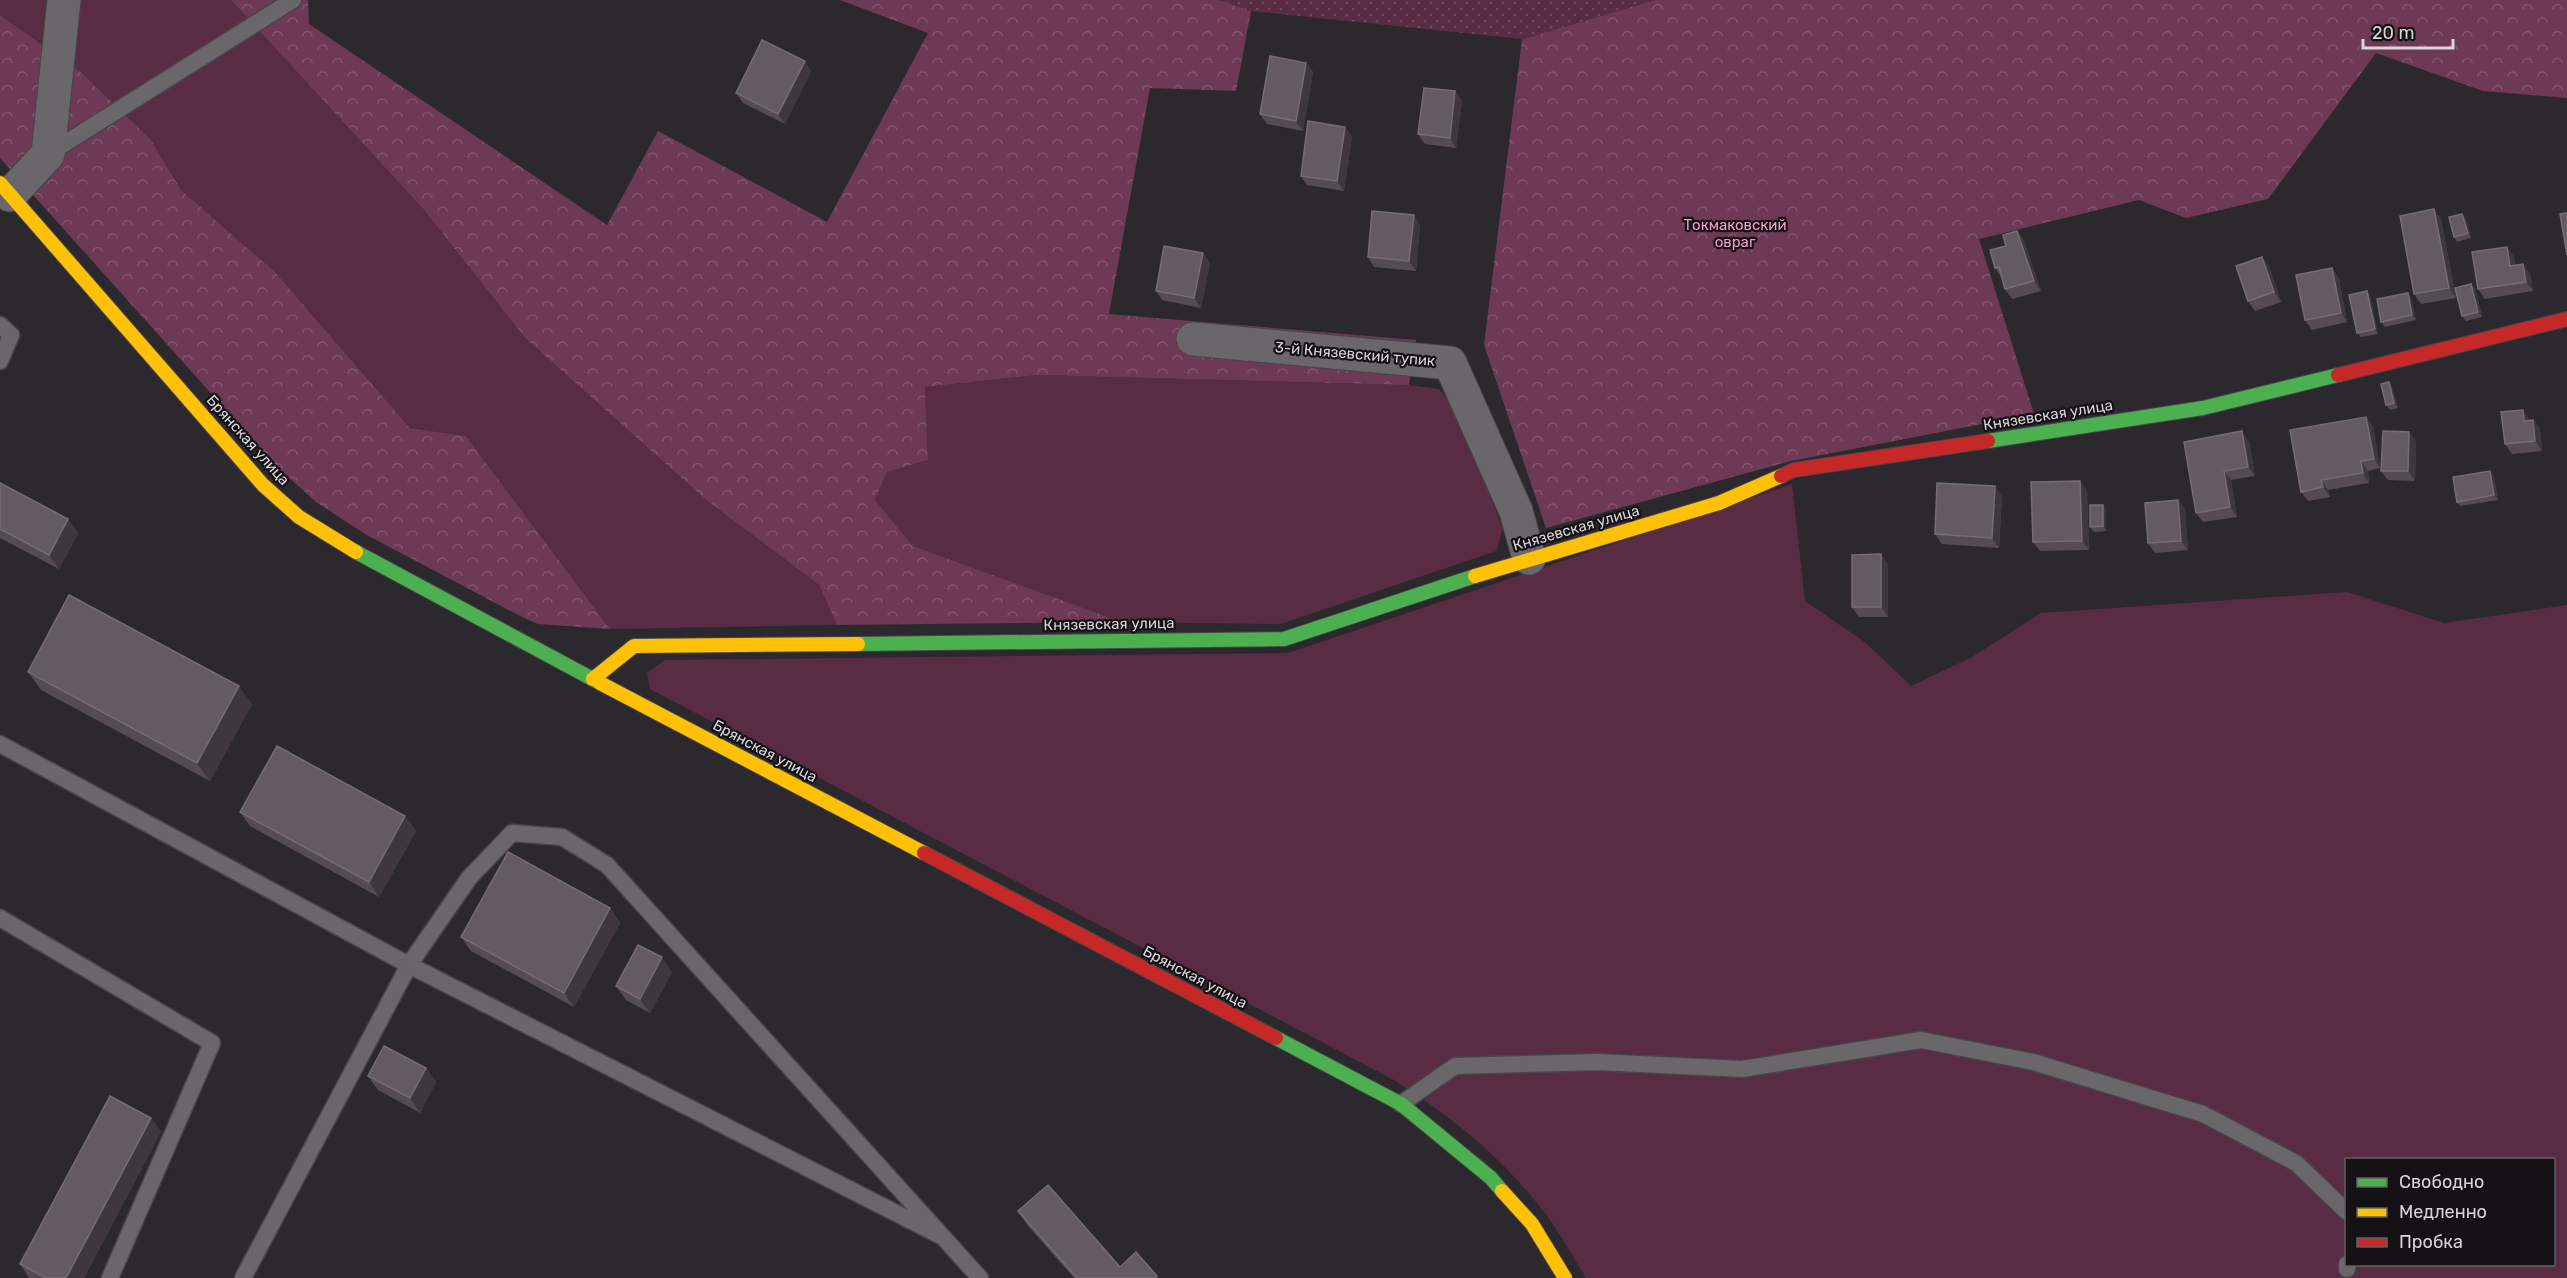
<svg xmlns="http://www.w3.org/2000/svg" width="2567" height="1278" viewBox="0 0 2567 1278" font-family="Rubik,sans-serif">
<defs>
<pattern id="forest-crowns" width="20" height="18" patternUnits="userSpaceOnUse" patternTransform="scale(1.5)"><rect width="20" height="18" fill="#6e3955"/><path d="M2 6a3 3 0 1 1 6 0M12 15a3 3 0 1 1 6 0" fill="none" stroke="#82556d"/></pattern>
<pattern id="park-dots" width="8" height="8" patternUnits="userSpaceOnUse" patternTransform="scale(1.5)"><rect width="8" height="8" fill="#592c43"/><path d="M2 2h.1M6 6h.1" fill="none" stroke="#704a5e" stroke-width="1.8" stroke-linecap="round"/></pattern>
</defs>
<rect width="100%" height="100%" fill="#2b292d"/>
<g fill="#592c43" fill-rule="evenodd">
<polygon points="0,0 231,0 424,210 525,338 705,499 819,585 837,625 610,629 466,436 410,428 275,272 181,190 151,140 82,73 0,15"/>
<polygon points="1037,375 1409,385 1439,389 1456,407 1503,529 1496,551 1281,624 1122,622 913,546 875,500 887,472 928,460 925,387"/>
<path d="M1792 484 1805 601 1866 643 1911 686 1972 657 2041 613 2347 592 2444 623 2567 605V1278H1586C1572 1256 1560 1232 1544 1212 1501 1156 1453 1118 1394 1080L650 689 647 673 665 660 1288 653ZM2346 1160H2554V1264H2346Z"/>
</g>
<g fill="url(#forest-crowns)">
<polygon points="231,0 308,0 309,24 607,225 658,131 827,222 928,33 840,0 1219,0 1251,11 1236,91 1150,88 1109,314 1416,340 1409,385 1037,375 925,387 928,460 887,472 875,500 913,546 1122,622 837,625 819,585 705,499 525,338 424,210"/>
<polygon points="1655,0 2567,0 2567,98 2483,91 2376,53 2268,199 2186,218 2139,200 1979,239 2034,414 1791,461 1546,528 1484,345 1522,39"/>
<polygon points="0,15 82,73 151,140 181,190 275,272 410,428 466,436 610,629 538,624 522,617 365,534 316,502 277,467 0,158"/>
</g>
<polygon fill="url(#park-dots)" points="1219,0 1655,0 1522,39 1251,11"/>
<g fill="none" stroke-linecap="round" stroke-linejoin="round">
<defs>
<g id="lane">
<polyline points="48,154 293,0"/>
<polyline points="0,325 11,335 0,361"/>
<polyline points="0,744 409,965 243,1278"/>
<polyline points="0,918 212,1043 110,1278"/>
<polyline points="1401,1104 1455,1066 1598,1062 1742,1069 1921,1040 2033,1062 2203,1114 2296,1163 2346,1211"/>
<polyline points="943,1237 607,865 562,837 512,833 469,878 409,965 943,1237 980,1278"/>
<polyline points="2347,1269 2347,1264"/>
</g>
<g id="street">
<polyline points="10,195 48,154 64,0"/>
<polyline points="1193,339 1450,363 1516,511 1529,558"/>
</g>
<g id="fast">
<polyline points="1988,441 2203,408 2338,375"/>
<polyline points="356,552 600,683"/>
<polyline points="858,644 1284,639 1475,576"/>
<polyline points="1276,1038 1401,1104 1491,1178 1502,1191"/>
</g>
<g id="slow">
<polyline points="0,183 263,485 299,517 356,552"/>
<polyline points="1475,576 1719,503 1781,476"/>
<polyline points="593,679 634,646 858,644"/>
<polyline points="600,683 924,853"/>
<polyline points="1502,1191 1532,1224 1565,1278"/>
</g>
<g id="jam">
<polyline points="2338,375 2567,319"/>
<polyline points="1781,476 1794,470 1988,441"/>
<polyline points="924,853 1276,1038"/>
</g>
</defs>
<use href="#lane" stroke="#474549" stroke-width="19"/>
<use href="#street" stroke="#474549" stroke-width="35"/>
<use href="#fast" stroke="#474549" stroke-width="16"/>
<use href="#slow" stroke="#474549" stroke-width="16"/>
<use href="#jam" stroke="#474549" stroke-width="16"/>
<use href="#lane" stroke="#69676a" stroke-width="16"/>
<use href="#street" stroke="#69676a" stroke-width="33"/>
<use href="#fast" stroke="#4caf50" stroke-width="14"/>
<use href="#slow" stroke="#ffc107" stroke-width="14"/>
<use href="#jam" stroke="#c62828" stroke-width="14"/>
</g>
<g fill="#554b55">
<polygon points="1306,63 1313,72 1303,131 1267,124 1260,114"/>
<polygon points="811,71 785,124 743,103 736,93"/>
<polygon points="1455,91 1462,101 1456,148 1425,144 1418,134"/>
<polygon points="1352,136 1344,191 1307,185 1301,176"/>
<polygon points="2462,214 2466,219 2471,238 2457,242 2454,237"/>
<polygon points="2441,219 2456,298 2421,304 2414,294"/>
<polygon points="1420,225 1416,271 1374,267 1368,257"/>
<polygon points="2017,231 2024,241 2041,291 2012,299 2005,289 2002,278 1995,268 2006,246"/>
<polygon points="2514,256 2515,265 2530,273 2533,291 2485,299 2478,289"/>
<polygon points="2262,257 2269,267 2281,302 2255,311 2248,301"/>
<polygon points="1210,263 1201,308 1162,300 1156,291"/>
<polygon points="2339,278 2347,322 2312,330 2305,320"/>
<polygon points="2475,288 2482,317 2466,321 2462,316"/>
<polygon points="2367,291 2370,296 2378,334 2361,337 2357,333"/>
<polygon points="2408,293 2411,298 2416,320 2385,327 2381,322"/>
<polygon points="2389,382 2392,387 2398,408 2390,410 2386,405"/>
<polygon points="2530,420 2533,420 2540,429 2542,451 2512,454 2505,444"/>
<polygon points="2373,426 2380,468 2368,471 2369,483 2328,490 2330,497 2308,501 2301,492"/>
<polygon points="2409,432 2416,442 2415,481 2388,480 2381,471"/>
<polygon points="2249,441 2255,476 2231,480 2237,517 2203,522 2196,513 2184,442"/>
<polygon points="2494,476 2498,500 2460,506 2457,502"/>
<polygon points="2080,481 2087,491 2089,550 2040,551 2033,542"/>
<polygon points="0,483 68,519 78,533 59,569 0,538"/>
<polygon points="2002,496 1999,548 1942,544 1935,534"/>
<polygon points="2178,500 2185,510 2188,550 2155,553 2148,543"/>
<polygon points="2103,505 2106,510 2106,531 2094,532 2090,527"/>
<polygon points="1888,564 1888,617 1859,617 1852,607"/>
<polygon points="28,672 252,704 210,781 41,690"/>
<polygon points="240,812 405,816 416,831 379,897 250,826"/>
<polygon points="610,908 620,923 574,1007 471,951 461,937"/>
<polygon points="672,972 650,1013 626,1000 616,986"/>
<polygon points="426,1068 436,1082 420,1113 378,1090 368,1076"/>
<polygon points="151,1118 161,1132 84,1278 29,1278 20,1264"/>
<polygon points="1018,1211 1120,1267 1136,1252 1158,1278 1074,1278 1028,1226"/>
</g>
<g fill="#3e373f">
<polygon points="805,61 811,71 785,124 778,114"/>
<polygon points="1306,63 1313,72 1303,131 1296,121"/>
<polygon points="1455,91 1462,101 1456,148 1450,138"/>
<polygon points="1345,127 1352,136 1344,191 1337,181"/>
<polygon points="2434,209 2441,219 2456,298 2449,288"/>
<polygon points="2462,214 2466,219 2471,238 2468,233"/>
<polygon points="1414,215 1420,225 1416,271 1409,261"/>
<polygon points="2017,231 2024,241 2041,291 2034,281"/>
<polygon points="2507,247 2514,256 2517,276 2510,266"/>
<polygon points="1203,253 1210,263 1201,308 1194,298"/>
<polygon points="2262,257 2269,267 2281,302 2274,292"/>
<polygon points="2523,264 2530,273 2533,291 2526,282"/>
<polygon points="2332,268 2339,278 2347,322 2341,313"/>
<polygon points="2471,284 2475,288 2482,317 2478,312"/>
<polygon points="2367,291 2370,296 2378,334 2375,329"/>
<polygon points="2408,293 2411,298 2416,320 2412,315"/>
<polygon points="2389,382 2392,387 2398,408 2394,403"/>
<polygon points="2523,410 2530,420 2524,421"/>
<polygon points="2366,417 2373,426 2380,468 2374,459"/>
<polygon points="2533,420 2540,429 2542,451 2535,441"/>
<polygon points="2242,431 2249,441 2255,476 2248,467"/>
<polygon points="2409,432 2416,442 2415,481 2408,471"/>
<polygon points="2361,461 2368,471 2369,483 2363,473"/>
<polygon points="2224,471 2231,480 2237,517 2230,507"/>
<polygon points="2490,471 2494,476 2498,500 2494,495"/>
<polygon points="2321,480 2328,490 2330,497 2323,487"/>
<polygon points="2080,481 2087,491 2089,550 2082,541"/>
<polygon points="1995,486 2002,496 1999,548 1992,538"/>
<polygon points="2178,500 2185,510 2188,550 2181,541"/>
<polygon points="2103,505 2106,510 2106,531 2103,526"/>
<polygon points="68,519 78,533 59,569 49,555"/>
<polygon points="1881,554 1888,564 1888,617 1881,607"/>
<polygon points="239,686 252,704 210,781 197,763"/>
<polygon points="405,816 416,831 379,897 369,882"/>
<polygon points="610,908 620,923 574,1007 564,993"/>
<polygon points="662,957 672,972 650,1013 640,999"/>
<polygon points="426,1068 436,1082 420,1113 410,1098"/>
<polygon points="151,1118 161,1132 84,1278 66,1278"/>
</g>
<g fill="#635a63" stroke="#756d76" stroke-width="1.5">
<polygon points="762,40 805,61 778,114 736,93"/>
<polygon points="1270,56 1306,63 1296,121 1260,114"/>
<polygon points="1424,88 1455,91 1450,138 1418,134"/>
<polygon points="1308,121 1345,127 1337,181 1301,176"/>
<polygon points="2434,209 2449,288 2414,294 2400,216"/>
<polygon points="1372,211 1414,215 1409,261 1368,257"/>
<polygon points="2567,213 2567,255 2560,214"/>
<polygon points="2462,214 2468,233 2454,237 2449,217"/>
<polygon points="2017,231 2034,281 2005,289 1999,267 1995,268 1990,250 2006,246 2003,235"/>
<polygon points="1164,246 1203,253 1194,298 1156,291"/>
<polygon points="2507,247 2510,266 2523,264 2526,282 2478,289 2472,252"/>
<polygon points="2262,257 2274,292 2248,301 2236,266"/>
<polygon points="2332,268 2341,313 2305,320 2296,275"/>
<polygon points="2471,284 2478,312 2462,316 2455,288"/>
<polygon points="2367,291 2375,329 2357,333 2349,295"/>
<polygon points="2408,293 2412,315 2381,322 2377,299"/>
<polygon points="2389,382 2394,403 2386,405 2381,384"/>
<polygon points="2523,410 2524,421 2533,420 2535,441 2505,444 2501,412"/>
<polygon points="2366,417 2374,459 2361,461 2363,473 2321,480 2323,487 2301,492 2290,430"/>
<polygon points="2242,431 2248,467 2224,471 2230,507 2196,513 2184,442"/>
<polygon points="2383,431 2409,432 2408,471 2381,471"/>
<polygon points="2490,471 2494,495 2457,502 2453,477"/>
<polygon points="2080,481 2082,541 2033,542 2031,482"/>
<polygon points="0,483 68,519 49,555 0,529"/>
<polygon points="1937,483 1995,486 1992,538 1935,534"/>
<polygon points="2178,500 2181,541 2148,543 2145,503"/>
<polygon points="2090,505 2103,505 2103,526 2090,527"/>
<polygon points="1881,554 1881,607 1852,607 1852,555"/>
<polygon points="69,595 239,686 197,763 28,672"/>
<polygon points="277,746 405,816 369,882 240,812"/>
<polygon points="508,852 610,908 564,993 461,937"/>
<polygon points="638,945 662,957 640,999 616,986"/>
<polygon points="384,1046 426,1068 410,1098 368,1076"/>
<polygon points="110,1096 151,1118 66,1278 46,1278 20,1264"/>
<polygon points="1048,1185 1120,1267 1136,1252 1157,1276 1155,1278 1077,1278 1018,1211"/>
</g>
<g text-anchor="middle" stroke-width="4.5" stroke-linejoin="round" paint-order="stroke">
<g font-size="15" fill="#fa9cc9" stroke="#131114">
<text x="1735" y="230">Токмаковский<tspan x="1735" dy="17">овраг</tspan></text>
</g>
<g font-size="15" fill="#d8d5da" stroke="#131114">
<text transform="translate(1355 354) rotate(5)" y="5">3-й Князевский тупик</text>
<text transform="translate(2048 415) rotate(-9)" y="5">Князевская улица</text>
<text transform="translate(248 440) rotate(48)" y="5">Брянская улица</text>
<text transform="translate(1576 528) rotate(-16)" y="5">Князевская улица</text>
<text transform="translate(1109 624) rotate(-1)" y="5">Князевская улица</text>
<text transform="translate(765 751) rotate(28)" y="5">Брянская улица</text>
<text transform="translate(1195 977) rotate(28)" y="5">Брянская улица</text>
</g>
</g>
<rect x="2345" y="1158" width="210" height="108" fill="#131114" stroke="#625f63" stroke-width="1.5"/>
<rect x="2357" y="1178" width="30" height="9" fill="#4caf50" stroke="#625f63" stroke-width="1.5"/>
<text x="2399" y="1188" font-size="18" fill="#d8d5da">Свободно</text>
<rect x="2357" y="1208" width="30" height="9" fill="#ffc107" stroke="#625f63" stroke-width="1.5"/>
<text x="2399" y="1218" font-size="18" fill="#d8d5da">Медленно</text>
<rect x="2357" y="1238" width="30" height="9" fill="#c62828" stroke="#625f63" stroke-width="1.5"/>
<text x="2399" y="1248" font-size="18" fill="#d8d5da">Пробка</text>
<path d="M2363 39v9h90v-9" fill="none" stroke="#d8d5da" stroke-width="3"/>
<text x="2372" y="39" font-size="18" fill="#d8d5da" stroke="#131114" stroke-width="4.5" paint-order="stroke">20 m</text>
</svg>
